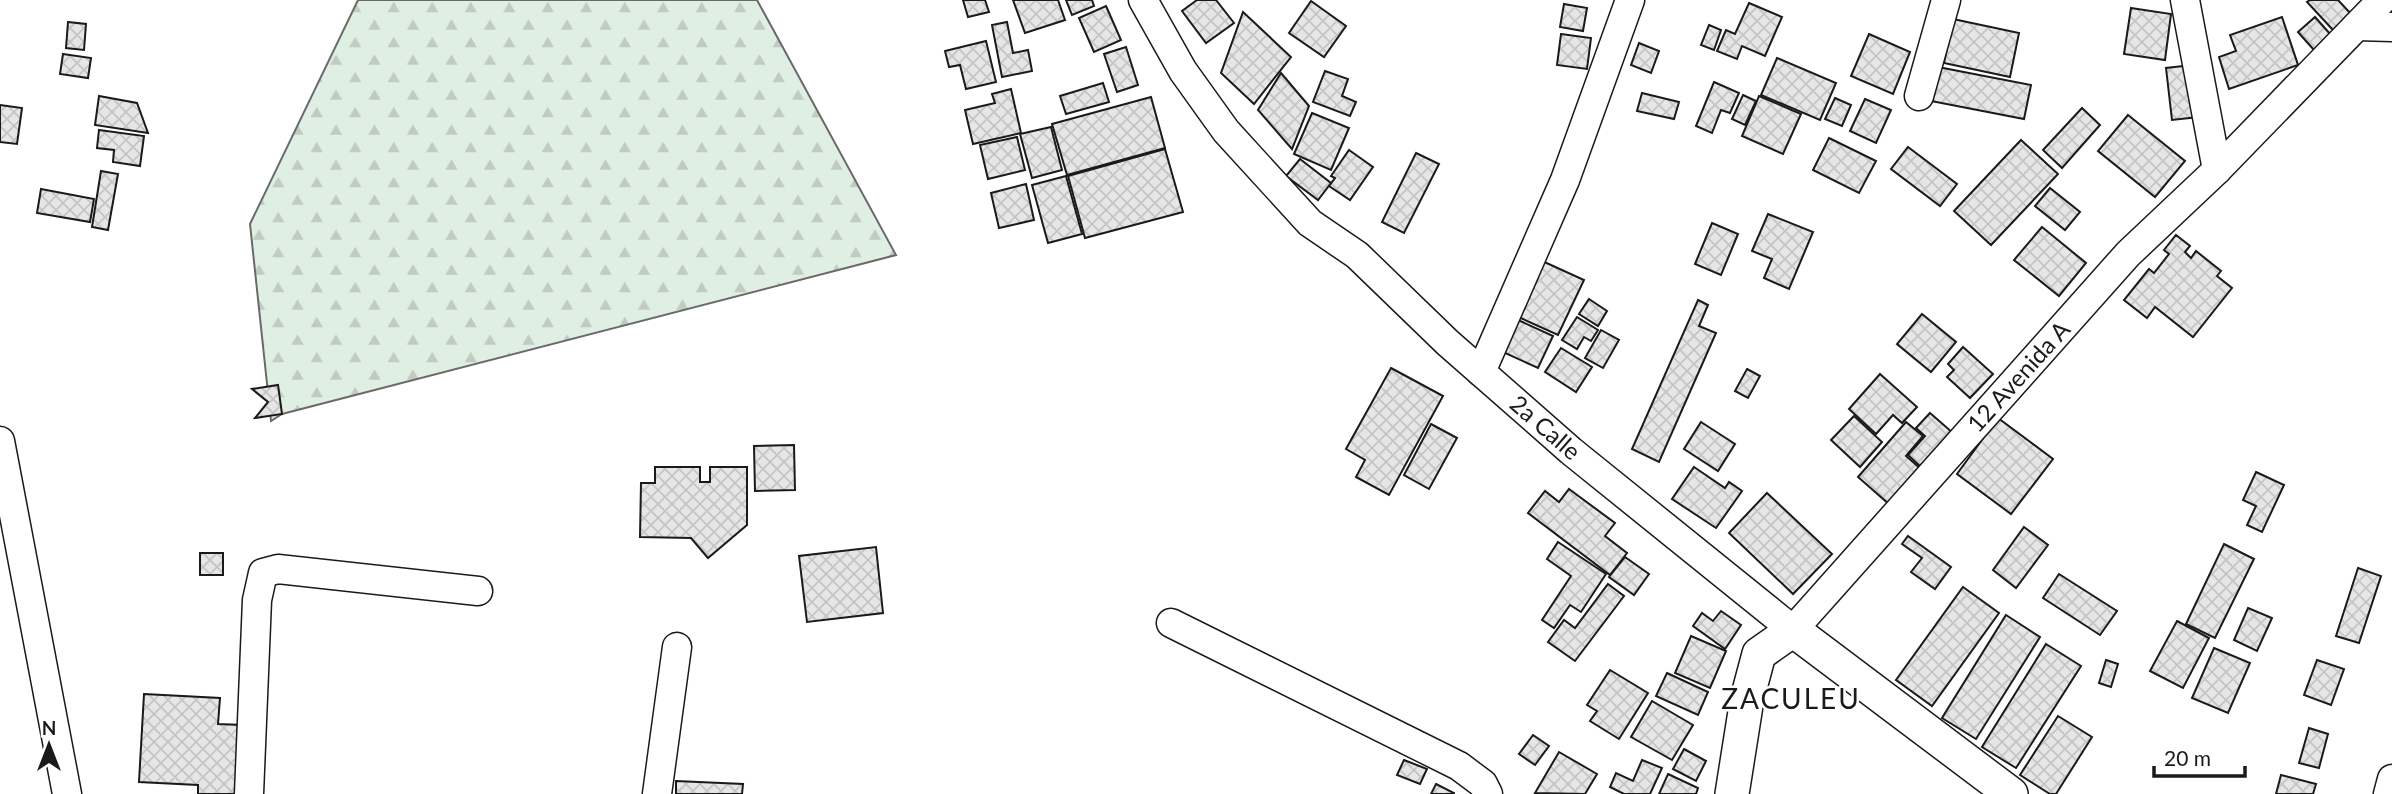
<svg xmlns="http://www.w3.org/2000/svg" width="2392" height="794" viewBox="0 0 2392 794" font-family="Lato,sans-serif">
<defs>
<pattern id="forest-firs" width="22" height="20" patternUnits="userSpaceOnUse" patternTransform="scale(1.75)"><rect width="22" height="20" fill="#e0efe3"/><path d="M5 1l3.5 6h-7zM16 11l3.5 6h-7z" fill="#c0ccc2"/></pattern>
<pattern id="building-cross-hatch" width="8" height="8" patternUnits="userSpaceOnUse" patternTransform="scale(1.75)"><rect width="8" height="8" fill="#e6e6e6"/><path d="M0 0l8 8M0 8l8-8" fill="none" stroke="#c5c5c5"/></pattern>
</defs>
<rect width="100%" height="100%" fill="#fff"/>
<polygon fill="url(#forest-firs)" stroke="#6a6a6a" stroke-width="2" points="358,0 757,0 896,255 282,414 271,421 250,224"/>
<g fill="url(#building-cross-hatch)" stroke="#1a1a1a" stroke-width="2">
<polygon points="963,0 985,0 989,12 968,17"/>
<polygon points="1013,0 1058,0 1065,20 1025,33"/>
<polygon points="1066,0 1092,0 1094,6 1072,15"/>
<polygon points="1197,0 1216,0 1234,23 1206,43 1182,11"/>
<polygon points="2310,0 2338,0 2351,14 2333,30 2307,2"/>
<polygon points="1311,1 1346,26 1324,57 1289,33"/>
<polygon points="1749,3 1782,17 1765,56 1742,46 1737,59 1717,51 1726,30 1735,34"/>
<polygon points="1564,4 1587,8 1583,31 1560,27"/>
<polygon points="1106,6 1121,40 1094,52 1079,18"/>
<polygon points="2131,8 2171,14 2165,60 2124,54"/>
<polygon points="1243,12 1291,57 1254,104 1221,73"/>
<polygon points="2282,17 2298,65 2229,89 2219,57 2236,51 2230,35"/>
<polygon points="2315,17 2331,35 2314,50 2298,32"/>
<polygon points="1953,19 2019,33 2010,77 1944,63"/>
<polygon points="68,22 86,24 84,50 66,48"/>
<polygon points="1007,22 1013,53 1028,50 1032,71 1002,77 992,25"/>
<polygon points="1709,25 1721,30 1714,50 1701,45"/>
<polygon points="1561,34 1591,38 1587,69 1557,65"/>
<polygon points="1869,34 1910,52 1893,94 1851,76"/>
<polygon points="986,41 996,82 966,89 960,65 949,67 945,51"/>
<polygon points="1639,43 1659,51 1651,73 1631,65"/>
<polygon points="1126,47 1138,85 1117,92 1104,54"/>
<polygon points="63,54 91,58 88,78 60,74"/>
<polygon points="1777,58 1836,83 1820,120 1761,95"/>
<polygon points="2192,65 2198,117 2172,120 2166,68"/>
<polygon points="1938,67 2031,85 2024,119 1931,101"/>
<polygon points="1325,71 1348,79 1342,96 1356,102 1350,116 1313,102"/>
<polygon points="1281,73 1309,106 1292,149 1258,110"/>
<polygon points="1714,82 1739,93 1730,113 1721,110 1712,133 1696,126"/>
<polygon points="1103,83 1109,102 1066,114 1060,96"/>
<polygon points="1011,89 1021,133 973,144 965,110 995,103 992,94"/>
<polygon points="1642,93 1679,102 1674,119 1637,111"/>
<polygon points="1743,95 1756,101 1745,125 1732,119"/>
<polygon points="99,96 137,103 148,133 95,125"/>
<polygon points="1759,96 1801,114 1783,154 1742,136"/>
<polygon points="1151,97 1165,148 1067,175 1052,124"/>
<polygon points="1835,98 1851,105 1842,126 1825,119"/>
<polygon points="1865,99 1891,110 1876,143 1850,131"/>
<polygon points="0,105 22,108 17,144 0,142"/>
<polygon points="2082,108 2100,125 2062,168 2043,150"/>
<polygon points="1312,113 1349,128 1331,170 1294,154"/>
<polygon points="2128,115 2185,161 2155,197 2098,151"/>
<polygon points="1051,127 1062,170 1032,178 1020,134"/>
<polygon points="99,130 144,136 140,166 113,162 114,150 97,148"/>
<polygon points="1017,137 1025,170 988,179 980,145"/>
<polygon points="1829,138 1876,161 1859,193 1813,170"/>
<polygon points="2021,140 2058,174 1991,245 1954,211"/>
<polygon points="1908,147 1957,184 1940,206 1891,169"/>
<polygon points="1165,149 1183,212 1085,238 1068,176"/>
<polygon points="1349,150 1373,167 1350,200 1329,186 1335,178 1331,176"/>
<polygon points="1416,153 1439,164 1404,233 1382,222"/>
<polygon points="1300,159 1331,183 1318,200 1286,176"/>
<polygon points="101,171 118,174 108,230 92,227"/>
<polygon points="1066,176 1082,234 1048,243 1032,185"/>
<polygon points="1026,184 1034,220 999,228 991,193"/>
<polygon points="2050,188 2080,212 2065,230 2035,206"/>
<polygon points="41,189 94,199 90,222 37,213"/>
<polygon points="1768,214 1813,232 1789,289 1764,278 1772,259 1752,251"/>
<polygon points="1712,223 1738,234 1721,275 1695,264"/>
<polygon points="2042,227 2086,263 2059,296 2014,260"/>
<polygon points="2176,235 2190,246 2185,252 2191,258 2196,251 2221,271 2217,276 2232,288 2193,337 2155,307 2147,318 2124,300 2149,269 2154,273 2169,254 2164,250"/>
<polygon points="1540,260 1584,280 1558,335 1514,315"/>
<polygon points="1589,299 1607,311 1598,326 1579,314"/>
<polygon points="1698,300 1708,305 1699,326 1716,333 1659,462 1632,449"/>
<polygon points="1922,314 1956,342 1931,372 1897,344"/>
<polygon points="1577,317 1598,330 1591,341 1584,337 1577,349 1562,340"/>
<polygon points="1518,320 1553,336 1538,368 1503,352"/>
<polygon points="1601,330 1619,340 1603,368 1585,358"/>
<polygon points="1963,347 1993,374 1970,398 1947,377 1954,370 1948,364"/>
<polygon points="1561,348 1592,367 1576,392 1545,372"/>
<polygon points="1391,368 1443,396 1389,495 1356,477 1365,460 1346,449"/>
<polygon points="1747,369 1760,376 1748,398 1735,391"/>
<polygon points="1880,374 1917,407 1902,423 1893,415 1876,434 1849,409"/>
<polygon points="278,385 282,414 255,418 268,402 252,389"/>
<polygon points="1930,413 1953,433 1922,468 1908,455 1925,436 1916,428"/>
<polygon points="1854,416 1882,442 1860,467 1831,440"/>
<polygon points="1998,418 2053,459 2011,514 1957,474"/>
<polygon points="1701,422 1735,444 1718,471 1684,449"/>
<polygon points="1906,422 1923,436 1906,456 1922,470 1890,505 1858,477"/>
<polygon points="1431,424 1457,438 1429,489 1404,475"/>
<polygon points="794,445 795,490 755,491 754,446"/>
<polygon points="655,467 700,467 700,482 710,482 710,467 747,467 747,525 708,558 691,538 640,537 641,483 655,483"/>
<polygon points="1694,467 1725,488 1729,482 1742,491 1716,528 1672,499"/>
<polygon points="2256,472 2284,485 2262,532 2247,525 2256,506 2243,500"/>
<polygon points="1569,489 1615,523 1605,536 1627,553 1610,575 1528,513 1545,491 1559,502"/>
<polygon points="1767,493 1832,554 1793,594 1729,533"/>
<polygon points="2024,527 2048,545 2016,588 1993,570"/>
<polygon points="1908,536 1951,567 1935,589 1911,572 1922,558 1902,544"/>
<polygon points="1558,542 1606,574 1581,612 1570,605 1554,628 1542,620 1571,576 1547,559"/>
<polygon points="2224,544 2254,559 2215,638 2186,624"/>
<polygon points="876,547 883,613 807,622 799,556"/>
<rect x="200" y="553" width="23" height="22"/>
<polygon points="1625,557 1649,574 1634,595 1609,577"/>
<polygon points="2358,568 2381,576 2359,643 2336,636"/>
<polygon points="2059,574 2117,611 2100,635 2043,598"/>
<polygon points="1608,584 1624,596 1575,661 1548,642 1564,620 1575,628"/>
<polygon points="1963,587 1999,613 1932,706 1896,680"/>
<polygon points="2248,608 2272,618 2257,651 2234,640"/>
<polygon points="1721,611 1741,625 1725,649 1693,626 1702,613 1713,621"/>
<polygon points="2006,615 2040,637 1976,739 1942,718"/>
<polygon points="2177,621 2209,638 2183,688 2150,671"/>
<polygon points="1691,636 1726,651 1710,688 1675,673"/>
<polygon points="2046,644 2081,666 2016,768 1982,747"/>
<polygon points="2214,648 2250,663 2228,713 2192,698"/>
<polygon points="2106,660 2118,664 2111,687 2099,683"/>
<polygon points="2317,660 2344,669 2331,705 2304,695"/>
<polygon points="1610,670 1648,693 1619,739 1590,721 1597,711 1587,705"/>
<polygon points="1667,673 1708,692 1698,715 1656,696"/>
<polygon points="144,694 220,698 218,724 243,725 240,794 198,794 198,785 139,782"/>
<polygon points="1652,701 1693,725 1672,760 1631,737"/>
<polygon points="2058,716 2092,737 2056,794 2050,794 2020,775"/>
<polygon points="2309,728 2328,734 2319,768 2299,763"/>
<polygon points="1533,735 1549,746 1535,765 1519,754"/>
<polygon points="1684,749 1706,761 1696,781 1673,769"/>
<polygon points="1559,752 1597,774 1585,794 1535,793"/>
<polygon points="1404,760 1427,769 1420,784 1397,775"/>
<polygon points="1642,760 1662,768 1650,794 1624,794 1610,787 1616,773 1633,781"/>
<polygon points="1668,774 1698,788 1696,794 1659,794"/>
<polygon points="2281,775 2316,784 2313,794 2276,794"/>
<polygon points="676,781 743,784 742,794 676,794"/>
<polygon points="1436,784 1454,793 1454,794 1431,794"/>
</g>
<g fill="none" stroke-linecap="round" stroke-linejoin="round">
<defs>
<g id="minor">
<polyline points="1143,0 1183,71 1226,131 1310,223 1357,255 1448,343 1571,451 1793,630 2128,254 2217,170 2382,0"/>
<polyline points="2185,0 2217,170"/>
<polyline points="2357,26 2392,27"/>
<polyline points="1919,96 1946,0"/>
<polyline points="1481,372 1565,180 1630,0"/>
<polyline points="0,441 67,794"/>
<polyline points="1171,623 1459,766 1483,784 1488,794"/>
<polyline points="249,794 257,600 263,573 278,569 478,591"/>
<polyline points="657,794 677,647"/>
<polyline points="2388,794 2392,779"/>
</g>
<polyline id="tertiary" points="1732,794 1747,699 1759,654 1793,630 2011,794"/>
</defs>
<use href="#minor" stroke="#1a1a1a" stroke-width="31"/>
<use href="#tertiary" stroke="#1a1a1a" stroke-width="36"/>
<use href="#minor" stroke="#fff" stroke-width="28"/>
<use href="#tertiary" stroke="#fff" stroke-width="33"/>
</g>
<g text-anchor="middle" stroke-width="5" stroke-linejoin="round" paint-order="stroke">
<g font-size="24" fill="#1a1a1a" stroke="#fff">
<text transform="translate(2019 377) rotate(-48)" y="8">12 Avenida A</text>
<text transform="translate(1545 428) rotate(41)" y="8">2a Calle</text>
</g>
<g font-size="28" letter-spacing="2" fill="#1a1a1a" stroke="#fff">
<text x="1791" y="709">ZACULEU</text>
</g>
</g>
<g transform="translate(49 745)" stroke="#ffffff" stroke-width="5" paint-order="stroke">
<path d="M0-5L12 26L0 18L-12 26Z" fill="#1a1a1a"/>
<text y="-10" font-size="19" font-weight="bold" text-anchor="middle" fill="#1a1a1a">N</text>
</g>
<path d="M2154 766v10h91v-10" fill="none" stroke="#1a1a1a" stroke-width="3.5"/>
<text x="2164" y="766" font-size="21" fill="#1a1a1a" stroke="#ffffff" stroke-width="5" paint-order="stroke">20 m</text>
</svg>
